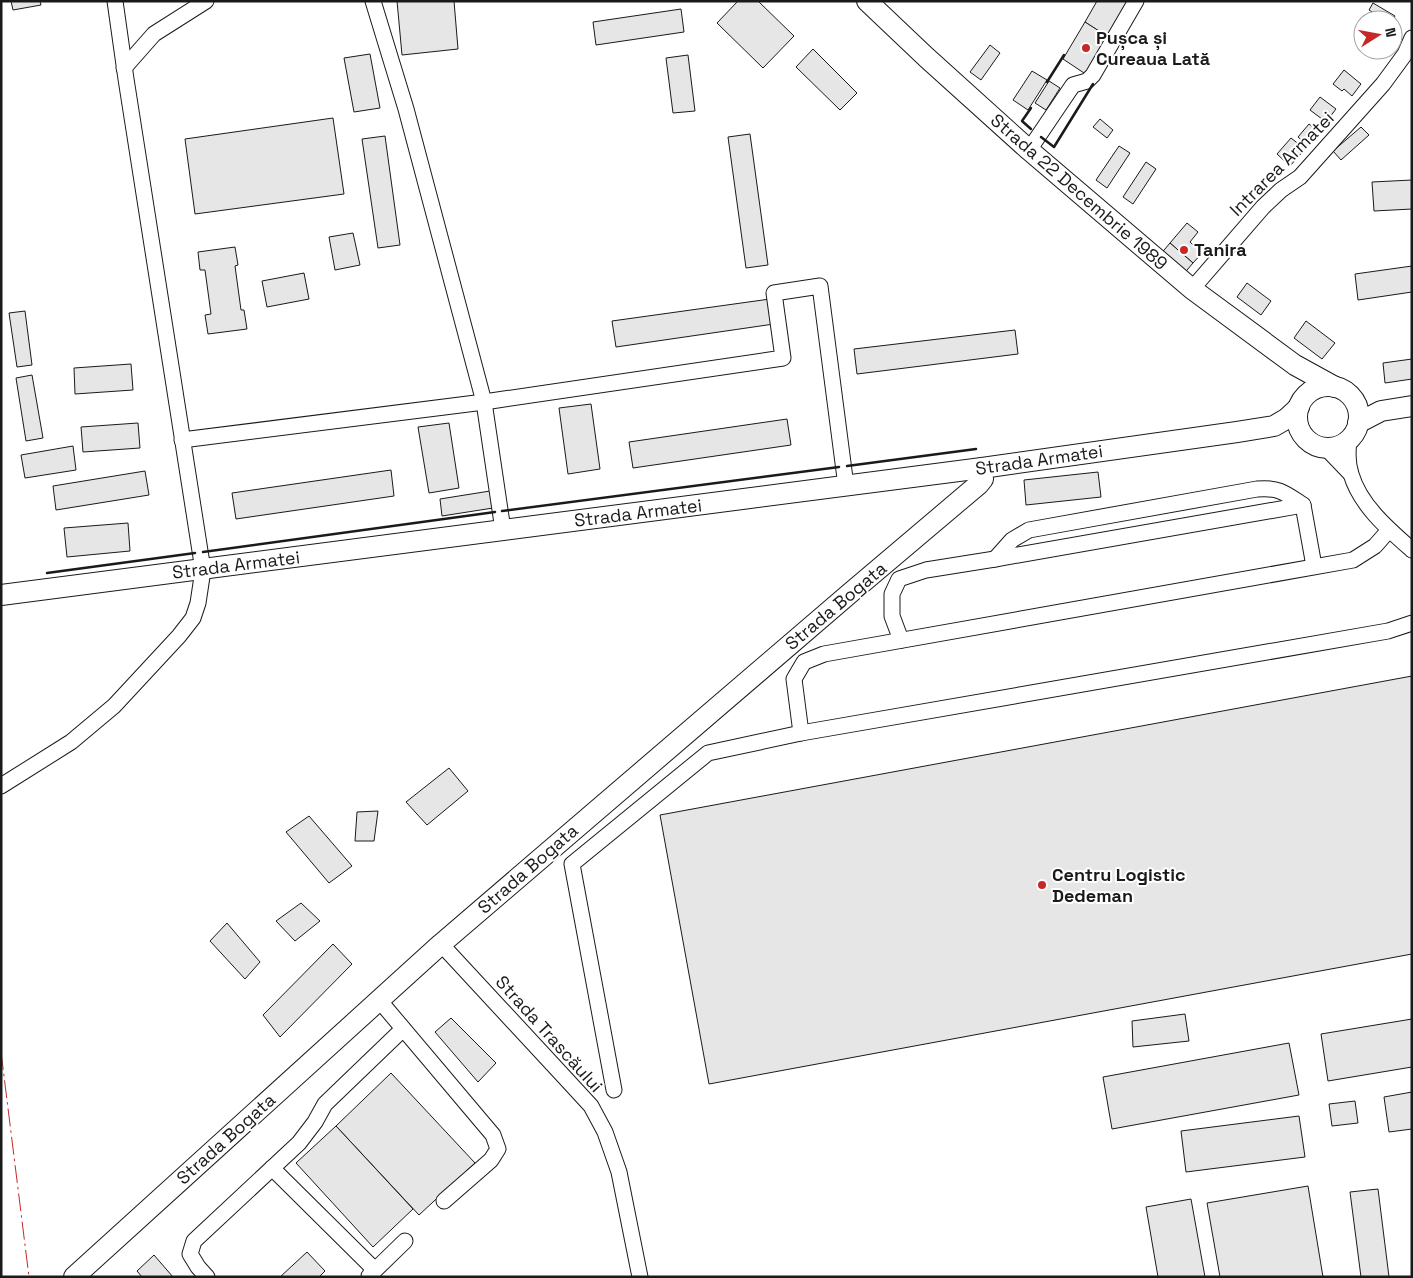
<svg xmlns="http://www.w3.org/2000/svg" width="1413" height="1278" viewBox="0 0 1413 1278" font-family="'Space Grotesk',sans-serif">
<rect width="100%" height="100%" fill="#fff"/>
<g fill="#e6e6e6" stroke="#1a1a1a">
<polygon points="11,1 40,1 41,5 13,10"/>
<polygon points="397,1 454,1 458,49 402,55"/>
<polygon points="738,1 758,1 794,36 763,68 717,23"/>
<polygon points="1097,1 1129,1 1108,37 1085,22"/>
<polygon points="1373,3 1395,16 1393,20 1374,20 1377,15 1369,10"/>
<polygon points="681,9 684,32 596,45 593,22"/>
<polygon points="1085,22 1110,38 1087,75 1063,59"/>
<polygon points="990,45 1000,53 981,80 970,72"/>
<polygon points="813,49 857,93 840,110 796,67"/>
<polygon points="370,54 380,108 354,112 344,58"/>
<polygon points="688,55 695,111 673,113 666,58"/>
<polygon points="1344,70 1361,84 1352,96 1344,89 1342,91 1333,84"/>
<polygon points="1032,71 1047,80 1028,110 1013,100"/>
<polygon points="1049,81 1060,88 1046,110 1035,103"/>
<polygon points="1320,97 1336,109 1326,122 1310,110"/>
<polygon points="333,118 344,194 195,214 185,139"/>
<polygon points="1100,119 1113,130 1107,138 1093,127"/>
<polygon points="1309,124 1319,132 1308,146 1298,137"/>
<polygon points="1361,127 1369,135 1341,160 1333,151"/>
<polygon points="750,134 768,265 746,268 728,137"/>
<polygon points="385,136 400,245 378,248 362,139"/>
<polygon points="1291,138 1305,149 1290,166 1277,154"/>
<polygon points="1119,146 1130,153 1107,188 1096,180"/>
<polygon points="1146,162 1156,169 1133,204 1123,197"/>
<polygon points="1412,180 1412,209 1374,211 1372,182"/>
<polygon points="1187,223 1198,232 1190,242 1202,253 1193,263 1170,243"/>
<polygon points="353,233 360,265 335,270 329,237"/>
<polygon points="1170,243 1193,263 1182,276 1159,256"/>
<polygon points="235,247 238,265 235,266 241,310 244,310 247,329 208,334 205,315 211,314 205,270 200,270 198,252"/>
<polygon points="1412,266 1412,292 1358,300 1355,274"/>
<polygon points="304,273 309,299 267,307 262,281"/>
<polygon points="1247,283 1271,301 1261,315 1237,297"/>
<polygon points="770,299 774,324 616,347 612,321"/>
<polygon points="25,311 32,365 17,367 9,313"/>
<polygon points="1306,321 1335,343 1322,359 1294,338"/>
<polygon points="1015,330 1018,354 857,374 854,349"/>
<polygon points="1412,359 1412,379 1385,383 1383,363"/>
<polygon points="131,364 133,390 75,394 74,368"/>
<polygon points="32,375 43,438 26,441 16,378"/>
<polygon points="591,404 600,469 568,474 559,408"/>
<polygon points="787,419 791,445 633,468 629,442"/>
<polygon points="138,423 140,448 83,452 81,427"/>
<polygon points="449,423 459,488 429,493 418,427"/>
<polygon points="73,446 76,470 25,478 21,455"/>
<polygon points="391,470 394,496 236,519 232,493"/>
<polygon points="145,471 149,495 56,510 53,486"/>
<polygon points="1098,472 1101,497 1026,505 1024,480"/>
<polygon points="490,491 493,508 442,516 440,499"/>
<polygon points="128,523 130,551 67,557 64,528"/>
<polygon points="1412,676 1412,954 709,1084 660,815"/>
<polygon points="449,768 468,791 427,825 406,802"/>
<polygon points="378,811 374,841 355,841 357,812"/>
<polygon points="309,816 352,866 329,883 286,832"/>
<polygon points="301,903 320,921 295,941 276,921"/>
<polygon points="227,923 260,962 245,979 210,941"/>
<polygon points="333,944 352,964 280,1037 263,1015"/>
<polygon points="1185,1014 1189,1041 1133,1047 1132,1021"/>
<polygon points="451,1018 496,1063 478,1082 435,1032"/>
<polygon points="1412,1019 1412,1067 1328,1081 1321,1034"/>
<polygon points="1289,1043 1299,1095 1112,1129 1103,1077"/>
<polygon points="391,1073 475,1163 419,1215 336,1126"/>
<polygon points="1412,1092 1412,1129 1389,1132 1384,1097"/>
<polygon points="1355,1101 1358,1123 1332,1126 1329,1104"/>
<polygon points="1299,1116 1305,1157 1186,1172 1181,1131"/>
<polygon points="336,1126 413,1209 373,1247 296,1163"/>
<polygon points="1308,1186 1323,1277 1220,1277 1207,1203"/>
<polygon points="1378,1189 1389,1277 1361,1277 1350,1192"/>
<polygon points="1191,1199 1205,1277 1158,1277 1146,1207"/>
<polygon points="307,1252 325,1271 319,1277 280,1277"/>
<polygon points="154,1255 173,1277 142,1277 137,1271"/>
</g>
<g fill="none" stroke-linecap="round" stroke-linejoin="round">
<defs>
<g id="minor">
<polyline points="373,1 406,109 484,402 503,530"/>
<polyline points="124,68 154,34 206,1"/>
<polyline points="1029,150 1073,85 1087,81 1093,75 1136,1"/>
<polyline points="1192,289 1263,207 1281,190 1300,177 1383,84 1405,54 1412,38"/>
<path d="M1349 438C1348 450 1347 462 1351 474 1360 505 1388 529 1412 550"/>
<polyline points="182,440 484,402 783,358 774,293 820,286 846,486"/>
<polyline points="1326,448 1350,473"/>
<path d="M995 559 1012 540 1029 530 1257 489C1279 487 1285 493 1303 505L1314 566"/>
<polyline points="901,640 892,616 892,594 899,579 926,570 995,559 1303,505"/>
<polyline points="801,733 794,679 804,662 824,654 1353,560 1375,546 1389,530"/>
<polyline points="1,786 71,742 114,706 179,636 193,618 198,603 203,570 126,79 115,1"/>
<polyline points="441,944 568,1081 591,1106 605,1132 619,1172 640,1277"/>
<polyline points="379,1000 493,1135 498,1149 491,1160 444,1201"/>
<polyline points="614,1090 572,864 708,753 801,733 1388,631 1412,623"/>
<polyline points="272,1168 375,1270"/>
<polyline points="369,1276 405,1241"/>
<polyline points="207,1277 198,1267 190,1254 194,1241 299,1143 315,1122 325,1104 403,1029"/>
</g>
<g id="major">
<polyline points="867,1 926,57 1029,150 1192,289 1295,365 1335,387"/>
<circle cx="1328" cy="417" r="31"/>
<polyline points="1358,423 1381,411 1412,406"/>
<polyline points="1,595 982,468 1237,432 1274,426 1286,419 1299,407"/>
<polyline points="74,1277 441,944 849,594 979,484 983,479 982,468"/>
</g>
</defs>
<use href="#minor" stroke="#1a1a1a" stroke-width="17"/>
<use href="#major" stroke="#1a1a1a" stroke-width="22"/>
<use href="#minor" stroke="#fff" stroke-width="15"/>
<use href="#major" stroke="#fff" stroke-width="20"/>
<g stroke="#1a1a1a" stroke-width="2.5">
<polyline points="1047,82 1064,55"/>
<polyline points="1031,108 1022,121 1031,129"/>
<polyline points="1041,137 1054,147 1093,84"/>
<polyline points="847,466 976,449"/>
<polyline points="502,511 839,467"/>
<polyline points="203,552 495,512"/>
<polyline points="47,573 195,553"/>
</g>
<polyline stroke="#c62828" stroke-width="1" stroke-dasharray="18 4 2.5 4" stroke-linecap="butt" points="1,1052 29,1277"/>
</g>
<g fill="#c62828" stroke="#fff" stroke-width="2">
<circle cx="1086" cy="48" r="5"/>
<circle cx="1184" cy="250" r="5"/>
<circle cx="1042" cy="885" r="5"/>
</g>
<g text-anchor="middle" stroke-width="4" stroke-linejoin="round" paint-order="stroke">
<g font-size="18" font-weight="bold" fill="#1a1a1a" stroke="#fff" text-anchor="start">
<text x="1096" y="44">Pușca și<tspan x="1096" dy="21">Cureaua Lată</tspan></text>
<text x="1194" y="256">Tanira</text>
<text x="1052" y="881">Centru Logistic<tspan x="1052" dy="21">Dedeman</tspan></text>
</g>
<g font-size="18" fill="#1a1a1a" stroke="#fff">
<text transform="translate(1282 164) rotate(-45)" y="6">Intrarea Armatei</text>
<text transform="translate(1079 192) rotate(41)" y="6">Strada 22 Decembrie 1989</text>
<text transform="translate(1039 460) rotate(-8)" y="6">Strada Armatei</text>
<text transform="translate(638 513) rotate(-7)" y="6">Strada Armatei</text>
<text transform="translate(236 565) rotate(-7)" y="6">Strada Armatei</text>
<text transform="translate(836 606) rotate(-40)" y="6">Strada Bogata</text>
<text transform="translate(528 869) rotate(-41)" y="6">Strada Bogata</text>
<text transform="translate(549 1034) rotate(48)" y="6">Strada Trascăului</text>
<text transform="translate(226 1139) rotate(-42)" y="6">Strada Bogata</text>
</g>
</g>
<rect width="1413" height="1278" fill="none" stroke="#1a1a1a" stroke-width="5"/>
<g transform="translate(1378 35) rotate(79)"><circle r="24" fill="#ffffff" stroke="#a3a3a3"/>
<path d="M0-4L9 19L0 12L-9 19Z" fill="#c62828"/>
<text y="-8" font-size="14" font-weight="bold" text-anchor="middle" fill="#1a1a1a">N</text>
</g>
</svg>
